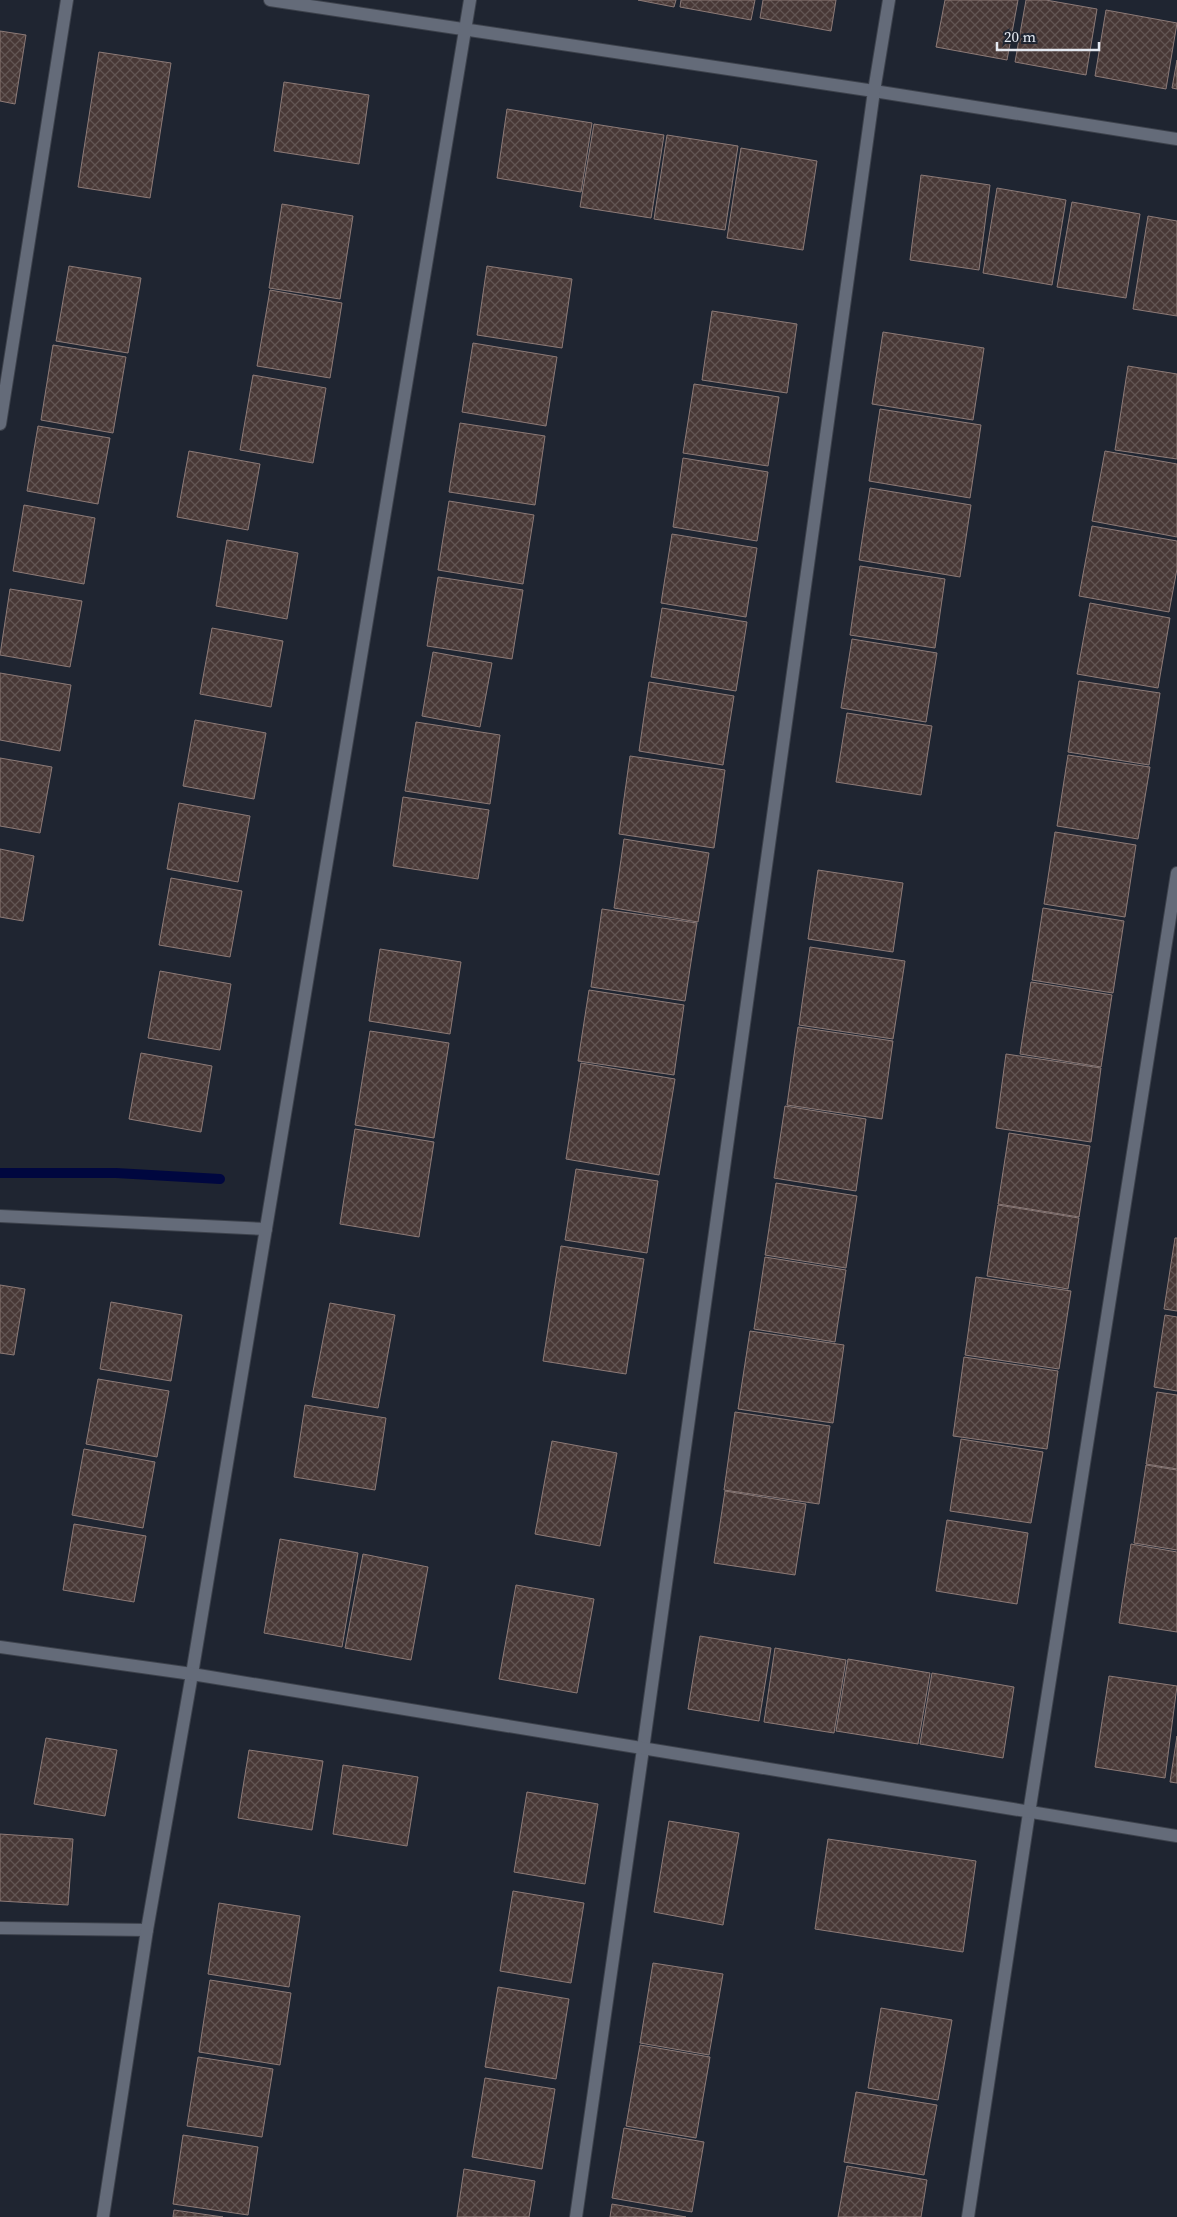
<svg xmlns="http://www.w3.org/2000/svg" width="1177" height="2217" viewBox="0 0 1177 2217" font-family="'Source Serif 4',serif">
<defs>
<pattern id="building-cross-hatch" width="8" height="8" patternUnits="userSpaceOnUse" patternTransform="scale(1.25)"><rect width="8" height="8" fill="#483836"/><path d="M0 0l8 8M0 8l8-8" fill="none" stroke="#625553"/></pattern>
</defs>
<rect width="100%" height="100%" fill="#1f2531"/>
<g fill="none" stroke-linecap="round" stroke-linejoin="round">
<polyline stroke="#00073f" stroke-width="10" points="0,1173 116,1173 220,1179"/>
</g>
<g fill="url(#building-cross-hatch)" stroke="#8c7a77">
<polygon points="638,0 676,0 674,7"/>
<polygon points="681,0 755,0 751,20 680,7"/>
<polygon points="763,0 836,0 831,31 760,18"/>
<polygon points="945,0 1018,0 1007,60 936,47"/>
<polygon points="1026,0 1046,0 1097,9 1086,75 1015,62"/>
<polygon points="1106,10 1177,23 1166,89 1095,76"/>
<polygon points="0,31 26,35 15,104 0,101"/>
<polygon points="99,52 171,63 150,198 78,187"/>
<polygon points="1177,60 1177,89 1172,88"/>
<polygon points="284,82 369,95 359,164 274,151"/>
<polygon points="507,109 592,123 581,192 497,178"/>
<polygon points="594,124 664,135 651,218 580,207"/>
<polygon points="667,135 738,146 725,230 654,219"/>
<polygon points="741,148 817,161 803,250 727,238"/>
<polygon points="921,175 990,185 979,270 910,260"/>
<polygon points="997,188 1066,200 1052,285 983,273"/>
<polygon points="1072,202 1140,214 1126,298 1057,287"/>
<polygon points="282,204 353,216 340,299 269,288"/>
<polygon points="1148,216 1177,221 1177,316 1133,309"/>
<polygon points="69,266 141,278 128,353 56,341"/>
<polygon points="487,266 572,279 562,348 477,335"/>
<polygon points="270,290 342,303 330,378 257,366"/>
<polygon points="712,311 797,324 787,393 702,380"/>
<polygon points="883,332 984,348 973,420 872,404"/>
<polygon points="473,343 557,357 546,426 462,412"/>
<polygon points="53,345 126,357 113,433 41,420"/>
<polygon points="1128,366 1177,374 1177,459 1115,450"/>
<polygon points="253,375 326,388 313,463 240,450"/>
<polygon points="694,384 779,397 768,466 683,453"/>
<polygon points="880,409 981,425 970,498 869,481"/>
<polygon points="460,423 545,436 535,505 449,492"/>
<polygon points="38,426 110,438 98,504 27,491"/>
<polygon points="189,451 260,464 248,530 177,517"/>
<polygon points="1105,451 1177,464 1177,537 1092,521"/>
<polygon points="683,458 768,472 757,541 673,527"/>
<polygon points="870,488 971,505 960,577 859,560"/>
<polygon points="449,501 534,515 523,584 438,570"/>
<polygon points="24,505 95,518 84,584 13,571"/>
<polygon points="1092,526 1177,541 1177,569 1169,612 1079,596"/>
<polygon points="672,534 757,548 746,617 661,603"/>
<polygon points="227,540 298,553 287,619 216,606"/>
<polygon points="860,566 945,579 935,648 850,635"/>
<polygon points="438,577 523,590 512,659 427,646"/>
<polygon points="10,589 82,601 70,667 0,655"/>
<polygon points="1090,603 1170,618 1158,688 1077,674"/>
<polygon points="662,608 747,622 736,691 651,677"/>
<polygon points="212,628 283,641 271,707 200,694"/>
<polygon points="852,639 937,653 926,722 841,708"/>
<polygon points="433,652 492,663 480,727 422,716"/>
<polygon points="0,673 71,685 60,751 0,740"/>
<polygon points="1079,681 1160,693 1149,765 1068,752"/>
<polygon points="649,682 734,696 723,765 639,751"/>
<polygon points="847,713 932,726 921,795 836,782"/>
<polygon points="195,720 266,733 254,799 183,786"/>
<polygon points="416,722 500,735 490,804 405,791"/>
<polygon points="1068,755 1150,767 1138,839 1057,826"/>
<polygon points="630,756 725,770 714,848 619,834"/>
<polygon points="0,758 52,767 40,833 0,826"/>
<polygon points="403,797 489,810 478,879 393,866"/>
<polygon points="179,803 250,816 238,882 167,869"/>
<polygon points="1055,832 1136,845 1125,917 1044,904"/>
<polygon points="624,839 709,853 698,922 614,908"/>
<polygon points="0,849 34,856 23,921 0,917"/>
<polygon points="818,870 903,883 893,952 808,939"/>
<polygon points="171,878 242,891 230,957 159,945"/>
<polygon points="1043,908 1124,921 1113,993 1032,980"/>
<polygon points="602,909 697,923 685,1001 591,987"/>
<polygon points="810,947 905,961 893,1039 799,1025"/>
<polygon points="380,949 461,962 450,1034 369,1021"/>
<polygon points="160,971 231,984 220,1050 148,1038"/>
<polygon points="1031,982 1112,995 1101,1067 1020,1054"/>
<polygon points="589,990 684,1005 674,1075 578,1061"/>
<polygon points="798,1027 893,1041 882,1119 787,1105"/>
<polygon points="370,1031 449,1043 434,1138 355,1125"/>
<polygon points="141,1053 212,1066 201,1132 129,1119"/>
<polygon points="1006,1054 1101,1068 1091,1142 996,1128"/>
<polygon points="581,1063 675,1079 659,1175 566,1159"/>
<polygon points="785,1106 866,1119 856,1191 774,1178"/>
<polygon points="355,1129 434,1142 419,1237 340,1224"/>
<polygon points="1009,1133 1090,1146 1079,1217 998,1204"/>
<polygon points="576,1169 658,1181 647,1253 565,1240"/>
<polygon points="776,1183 857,1196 846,1268 765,1255"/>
<polygon points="998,1205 1079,1218 1068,1289 987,1276"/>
<polygon points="1175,1238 1177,1238 1177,1311 1164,1309"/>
<polygon points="561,1246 644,1259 626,1374 543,1361"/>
<polygon points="765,1257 846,1270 835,1342 754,1329"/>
<polygon points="976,1277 1071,1291 1059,1369 965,1355"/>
<polygon points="0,1285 25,1289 14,1355 0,1353"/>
<polygon points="111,1302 182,1315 171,1381 100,1369"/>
<polygon points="330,1303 395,1315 378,1408 312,1397"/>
<polygon points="1165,1315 1177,1317 1177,1391 1154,1387"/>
<polygon points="750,1331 844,1345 833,1423 738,1409"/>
<polygon points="964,1357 1058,1371 1047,1449 953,1436"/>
<polygon points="98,1379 169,1391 157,1457 86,1444"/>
<polygon points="1157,1392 1177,1395 1177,1469 1146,1464"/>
<polygon points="305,1405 386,1418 375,1490 294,1477"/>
<polygon points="735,1412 830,1426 819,1504 724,1490"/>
<polygon points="961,1439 1043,1452 1031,1523 950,1511"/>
<polygon points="552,1441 617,1453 600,1546 535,1534"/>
<polygon points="84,1449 155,1462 143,1528 72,1515"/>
<polygon points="1146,1465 1177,1470 1177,1550 1134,1543"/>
<polygon points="725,1491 806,1504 795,1575 714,1563"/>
<polygon points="947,1520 1028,1533 1017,1604 936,1591"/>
<polygon points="74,1524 146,1536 134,1602 63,1590"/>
<polygon points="280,1539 358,1553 342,1647 264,1633"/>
<polygon points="1131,1544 1177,1552 1177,1632 1119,1623"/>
<polygon points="363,1554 428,1567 411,1660 345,1648"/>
<polygon points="516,1585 594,1599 577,1693 499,1679"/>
<polygon points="700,1636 771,1648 759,1721 688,1709"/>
<polygon points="775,1648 846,1660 834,1733 764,1722"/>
<polygon points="848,1659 930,1673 918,1744 836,1731"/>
<polygon points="932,1673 1014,1687 1003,1758 920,1744"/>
<polygon points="1109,1676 1177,1686 1165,1778 1095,1767"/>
<polygon points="1177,1736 1177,1783 1170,1782"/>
<polygon points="46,1738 117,1750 105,1816 34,1804"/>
<polygon points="249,1750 323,1761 312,1830 238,1818"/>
<polygon points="343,1765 418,1777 407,1846 333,1834"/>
<polygon points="527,1792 598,1804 585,1884 514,1872"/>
<polygon points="669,1821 739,1833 723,1925 654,1912"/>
<polygon points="0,1834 73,1839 68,1905 0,1901"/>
<polygon points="828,1839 976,1861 963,1952 815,1929"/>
<polygon points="513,1891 584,1903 571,1983 500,1971"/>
<polygon points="219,1903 300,1916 289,1987 208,1974"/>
<polygon points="653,1963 723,1974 709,2055 640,2043"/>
<polygon points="210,1980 291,1993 280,2065 199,2052"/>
<polygon points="498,1987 569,1999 556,2079 485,2067"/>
<polygon points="881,2008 952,2020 938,2100 868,2088"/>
<polygon points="640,2045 710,2057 696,2138 626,2126"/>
<polygon points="198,2057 273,2069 262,2137 187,2126"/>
<polygon points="485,2078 555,2089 542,2169 472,2157"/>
<polygon points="856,2092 937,2105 924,2175 844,2162"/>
<polygon points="624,2128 704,2142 692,2212 612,2198"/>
<polygon points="183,2135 258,2147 248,2215 173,2204"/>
<polygon points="847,2166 927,2180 921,2217 838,2217"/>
<polygon points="464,2169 535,2181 529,2217 457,2217"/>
<polygon points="612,2204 686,2217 610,2217"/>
<polygon points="174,2210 223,2217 173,2217"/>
</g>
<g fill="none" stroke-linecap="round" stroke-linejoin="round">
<defs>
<g id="street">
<polyline points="270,0 874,91 1177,139"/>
<polyline points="0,424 67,0"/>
<polyline points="0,1216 266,1229"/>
<polyline points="0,1928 147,1930"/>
<polyline points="103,2217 147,1930 192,1674 470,0"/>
<polyline points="576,2217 643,1749 874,91 889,0"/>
<polyline points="968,2217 1029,1813 1177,873"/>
</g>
<polyline id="secondary" points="0,1647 192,1674 1177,1836"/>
</defs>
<use href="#street" stroke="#3d424c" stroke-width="14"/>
<use href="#secondary" stroke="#3d424c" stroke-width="14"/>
<use href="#street" stroke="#646b79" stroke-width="12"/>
<use href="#secondary" stroke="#646b79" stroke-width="12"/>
</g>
<path d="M997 42v8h102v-8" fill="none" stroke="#e3e8f0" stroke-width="2.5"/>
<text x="1004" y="42" font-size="15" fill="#e3e8f0" stroke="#1f2531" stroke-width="4" paint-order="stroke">20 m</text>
</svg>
